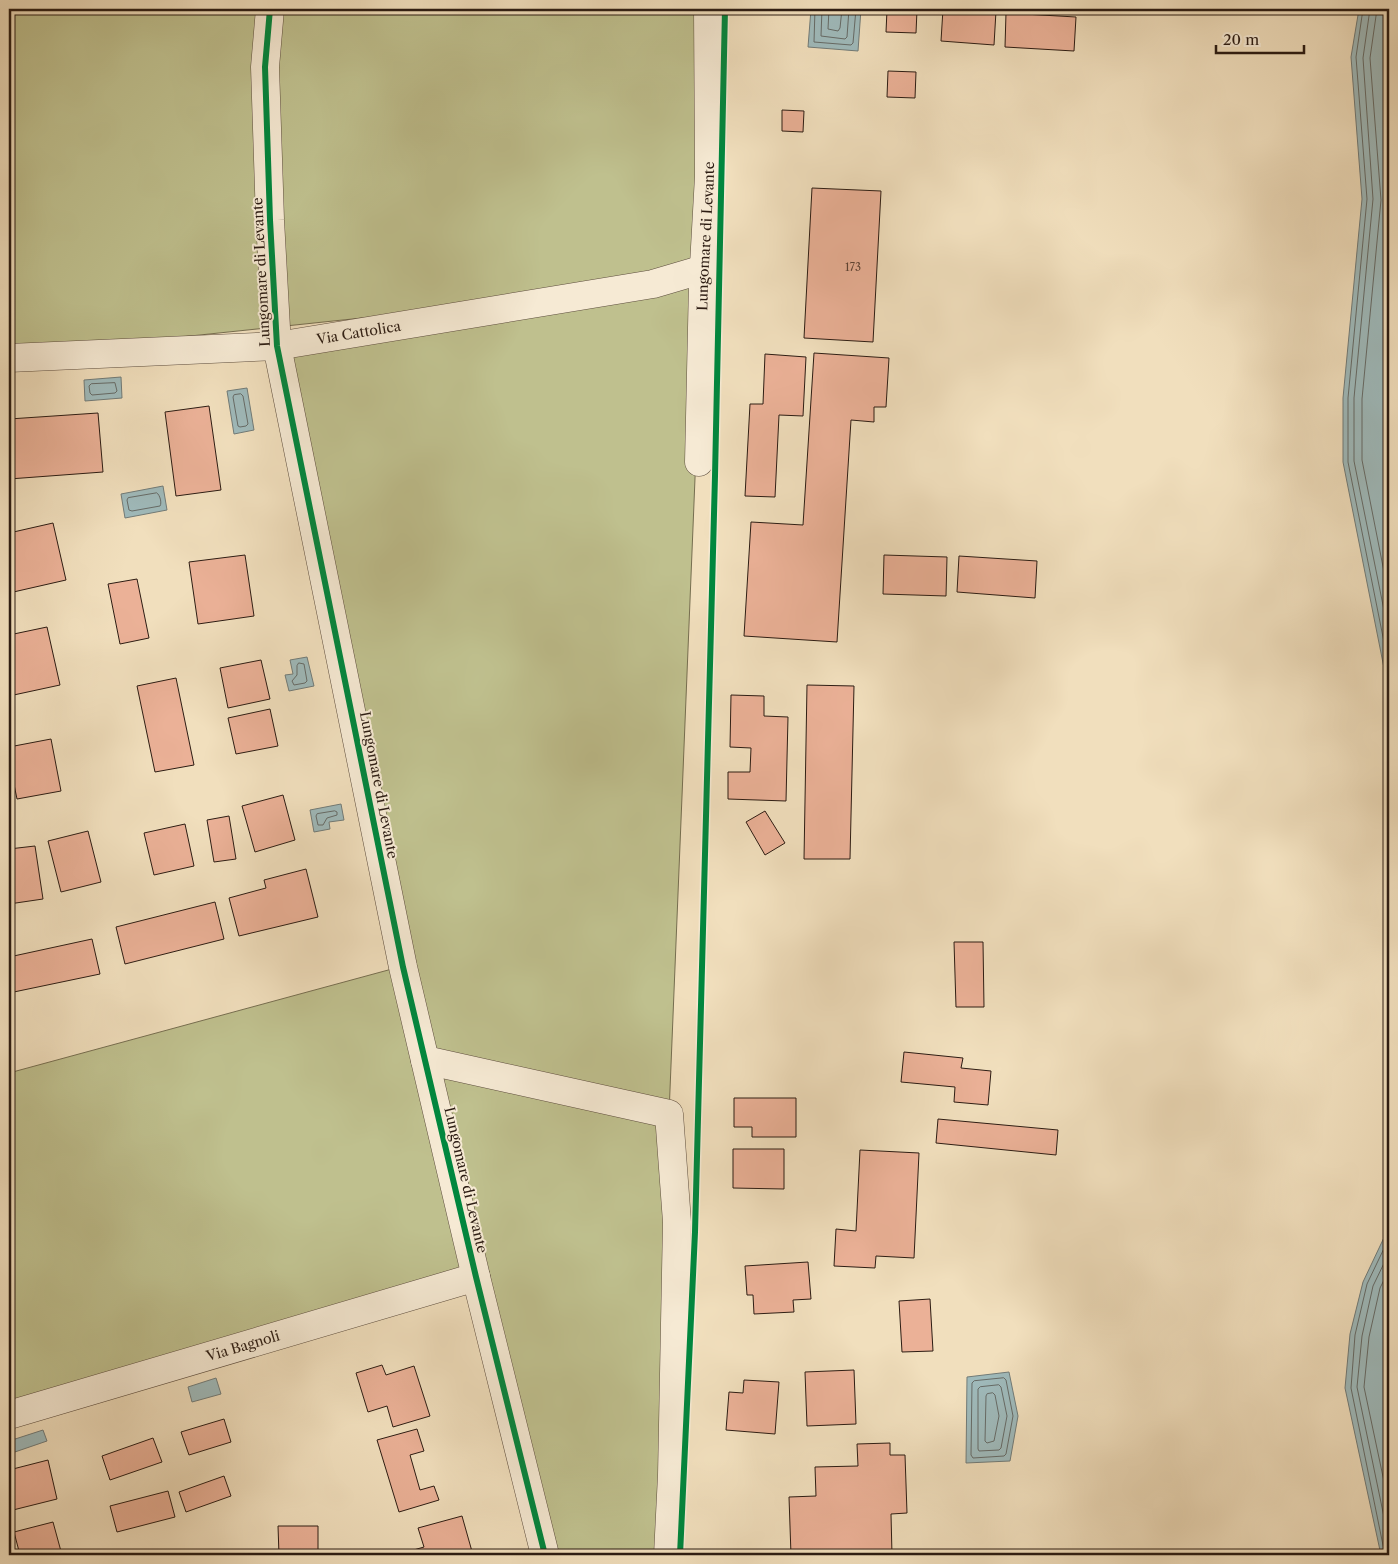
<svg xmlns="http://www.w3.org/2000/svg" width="1398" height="1564" viewBox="0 0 1398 1564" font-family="'Libre Caslon Text',serif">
<rect width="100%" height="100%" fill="#f1dfbd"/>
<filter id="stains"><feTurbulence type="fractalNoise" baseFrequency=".004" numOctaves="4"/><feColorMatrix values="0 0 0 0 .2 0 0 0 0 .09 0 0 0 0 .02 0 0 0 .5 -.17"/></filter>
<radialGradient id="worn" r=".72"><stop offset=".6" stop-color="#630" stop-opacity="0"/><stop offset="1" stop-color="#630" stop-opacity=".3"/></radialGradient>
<polygon fill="#bfc08e" stroke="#766e50" points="9,9 704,9 703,283 669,1114 667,1555 545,1555 476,1277 9,1412 9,1073 403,966 277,346 686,284 9,355"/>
<g fill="#9fbabb" stroke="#717b78">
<polygon points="811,9 861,9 858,51 808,47"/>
<polygon points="1359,9 1389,9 1389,710 1384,668 1343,462 1343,398 1362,199 1351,57"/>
<polygon points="121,377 122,398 85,401 84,380"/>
<polygon points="247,388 254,430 234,434 227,391"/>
<polygon points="163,486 167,510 125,518 121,494"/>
<polygon points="307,657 314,686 289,691 285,675 293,674 290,660"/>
<polygon points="341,804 344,820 329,822 330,829 314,832 310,810"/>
<polygon points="1389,1227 1389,1555 1381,1555 1345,1388 1350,1334 1363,1282"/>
<polygon points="1009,1372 1018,1416 1010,1461 966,1463 967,1377"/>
<polygon points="216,1378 221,1394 192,1402 188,1387"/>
<polygon points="43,1430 47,1441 9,1454 9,1441"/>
</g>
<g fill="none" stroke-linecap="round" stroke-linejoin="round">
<g stroke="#666b67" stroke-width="1">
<polyline points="815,9 814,42 851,45 853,43 856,9"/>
<polyline points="822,9 821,36 845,39 847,37 849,9"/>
<polyline points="829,9 828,29 838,31 840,28 842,9"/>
<polyline points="1363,9 1356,57 1367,199 1348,398 1348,462 1389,667"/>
<polyline points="1370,9 1363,58 1373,199 1354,398 1354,461 1389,635"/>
<polyline points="1377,9 1370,58 1381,200 1362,399 1362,460 1389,597"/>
<polygon points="115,383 117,391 115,393 92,395 90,393 89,386 91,384"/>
<polygon points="241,394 243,396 248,424 246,426 240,427 238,426 233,397 234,395"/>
<path d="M157 493C160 495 162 503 160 506L132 511 129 510 127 500 128 498Z"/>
<polygon points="299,663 304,664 307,681 305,683 294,685 292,681 297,675 297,666"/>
<polygon points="335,811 337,812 337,815 327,818 323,825 318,825 316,816 317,814"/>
<polyline points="1389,1253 1373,1286 1362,1336 1357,1387 1389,1541"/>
<polyline points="1389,1270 1380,1288 1369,1337 1364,1387 1389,1505"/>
<polygon points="1004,1378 1006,1380 1013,1416 1006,1454 1004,1456 973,1458 971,1455 972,1383 974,1381"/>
<polygon points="999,1385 1001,1387 1007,1416 1001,1448 999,1450 979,1451 978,1449 978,1389 980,1387"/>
<polygon points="993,1393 995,1395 999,1416 994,1441 987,1443 985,1441 986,1396 987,1394"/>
<polyline points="1385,1555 1351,1388 1355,1335 1367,1284 1389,1238"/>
</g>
</g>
<g fill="#ebb197" stroke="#2c1c13">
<polygon points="943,9 996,11 994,45 941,41"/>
<polygon points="887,10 917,10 916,33 886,32"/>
<polygon points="1006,13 1076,17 1074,51 1005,47"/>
<polygon points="888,71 916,72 915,98 887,97"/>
<polygon points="782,110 804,111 803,132 782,131"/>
<polygon points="812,188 881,191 873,342 804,338"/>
<polygon points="814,353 889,358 886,407 874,407 874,422 851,420 837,642 744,636 751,522 803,525"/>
<polygon points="765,354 806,357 803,416 779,415 775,497 745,496 750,404 763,404"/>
<polygon points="209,406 221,490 176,496 165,412"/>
<polygon points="98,413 103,472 9,479 9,419"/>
<polygon points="53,523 66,580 9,593 9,533"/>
<polygon points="245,555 254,616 198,624 189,562"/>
<polygon points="884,555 947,557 946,596 883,594"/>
<polygon points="959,556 1037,561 1035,598 957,592"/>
<polygon points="137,579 149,638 120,644 108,584"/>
<polygon points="47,627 60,685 9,696 9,635"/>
<polygon points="261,660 270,699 228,708 220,668"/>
<polygon points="176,678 194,765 155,772 137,686"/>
<polygon points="807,685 854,686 850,859 804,859"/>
<polygon points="731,695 764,696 764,716 788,717 786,801 728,799 728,772 750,772 751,748 730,747"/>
<polygon points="270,709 278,746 236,754 228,718"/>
<polygon points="51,739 61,791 17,799 9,760 9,747"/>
<polygon points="283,795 295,840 255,852 242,806"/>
<polygon points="765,811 785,843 765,855 746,822"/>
<polygon points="229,816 236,859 214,862 207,820"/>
<polygon points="185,824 194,866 154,875 144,833"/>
<polygon points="88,831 101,882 61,892 48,841"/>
<polygon points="35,846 43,899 9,904 9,849"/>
<polygon points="306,869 318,917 239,936 229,898 266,888 264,880"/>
<polygon points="215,902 224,939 125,964 116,927"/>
<polygon points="92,939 100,974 9,993 9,957"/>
<polygon points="954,942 983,942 984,1007 956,1007"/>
<polygon points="904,1052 963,1058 961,1068 991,1071 988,1105 954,1102 955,1087 901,1082"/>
<polygon points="734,1098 796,1098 796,1137 752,1137 752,1127 734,1127"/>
<polygon points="938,1119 1058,1130 1056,1155 936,1143"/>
<polygon points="733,1149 784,1149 784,1189 733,1188"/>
<polygon points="860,1150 919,1153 914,1258 876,1256 875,1268 834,1266 836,1229 856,1231"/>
<polygon points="808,1262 811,1299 793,1300 794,1312 754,1314 753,1295 747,1295 745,1266"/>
<polygon points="930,1299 933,1351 902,1352 899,1301"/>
<polygon points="382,1365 386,1375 414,1366 430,1416 393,1427 387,1406 368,1412 356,1373"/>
<polygon points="854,1370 856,1424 807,1426 805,1372"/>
<polygon points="744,1380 779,1382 775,1434 726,1430 729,1392 743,1393"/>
<polygon points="224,1419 231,1442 189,1455 181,1432"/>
<polygon points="417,1429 424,1451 410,1455 420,1490 434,1486 439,1500 399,1512 377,1440"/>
<polygon points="153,1438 162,1462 110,1480 102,1456"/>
<polygon points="890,1443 890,1455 905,1455 907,1513 891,1514 892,1555 791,1555 789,1497 816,1496 815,1467 858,1466 857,1444"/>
<polygon points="48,1460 57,1499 9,1511 9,1470"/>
<polygon points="224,1476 231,1496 186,1512 179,1492"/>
<polygon points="168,1491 175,1517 117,1532 110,1506"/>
<polygon points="462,1516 473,1555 411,1555 410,1551 424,1547 418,1528"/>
<polygon points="53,1522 62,1555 20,1555 14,1532"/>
<polygon points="278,1526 318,1526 318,1555 279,1555"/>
</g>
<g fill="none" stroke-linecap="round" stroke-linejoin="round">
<defs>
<g id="minor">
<polyline points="270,9 265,67 270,220 277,346 403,967 476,1277 545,1555"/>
<path id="s1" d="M9 358 277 346 653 284 704 269"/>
<path id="s2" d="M699 462 703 283 709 176 708 9"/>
<polyline points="425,1060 669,1114 677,1222 672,1475 668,1555"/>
<path id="s3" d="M9 1415 476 1277"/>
</g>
</defs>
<use href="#minor" stroke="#5d4d3e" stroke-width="29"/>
<use href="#minor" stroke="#f6ead4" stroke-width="28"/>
<defs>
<g id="cycleway">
<polyline points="270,9 265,67 270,220 277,346 403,967 476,1277 545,1555"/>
<polyline points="680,1555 695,1232 715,476 725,9"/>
</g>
</defs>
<use href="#cycleway" stroke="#f6ead4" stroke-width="9"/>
<use href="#cycleway" stroke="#00873e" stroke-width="6"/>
</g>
<g text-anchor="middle" stroke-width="4" stroke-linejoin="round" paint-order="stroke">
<g font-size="11" fill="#5c4134">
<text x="853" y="271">173</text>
</g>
<g font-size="14" fill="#2c1c13" stroke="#f6ead4">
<text dy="5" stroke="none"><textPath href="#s2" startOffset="226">Lungomare di Levante</textPath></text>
<text transform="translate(261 272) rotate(-93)" y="5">Lungomare di Levante</text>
<text dy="5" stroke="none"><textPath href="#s1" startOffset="351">Via Cattolica</textPath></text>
<text transform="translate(379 785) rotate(79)" y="5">Lungomare di Levante</text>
<text transform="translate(466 1180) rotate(77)" y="5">Lungomare di Levante</text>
<text dy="5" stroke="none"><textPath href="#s3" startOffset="244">Via Bagnoli</textPath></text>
</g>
</g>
<rect width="1398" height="1564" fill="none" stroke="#f1dfbd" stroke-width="30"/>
<rect x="10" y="10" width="1378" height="1544" fill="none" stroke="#2c1c13" stroke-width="2.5"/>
<rect x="15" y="15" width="1368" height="1534" fill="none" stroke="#2c1c13"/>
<path d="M1216 45v8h88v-8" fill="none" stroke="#2c1c13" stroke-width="2.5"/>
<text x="1223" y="45" font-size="15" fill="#2c1c13" stroke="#f6ead4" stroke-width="4" paint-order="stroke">20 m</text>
<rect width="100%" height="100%" filter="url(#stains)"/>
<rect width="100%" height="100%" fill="url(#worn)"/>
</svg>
